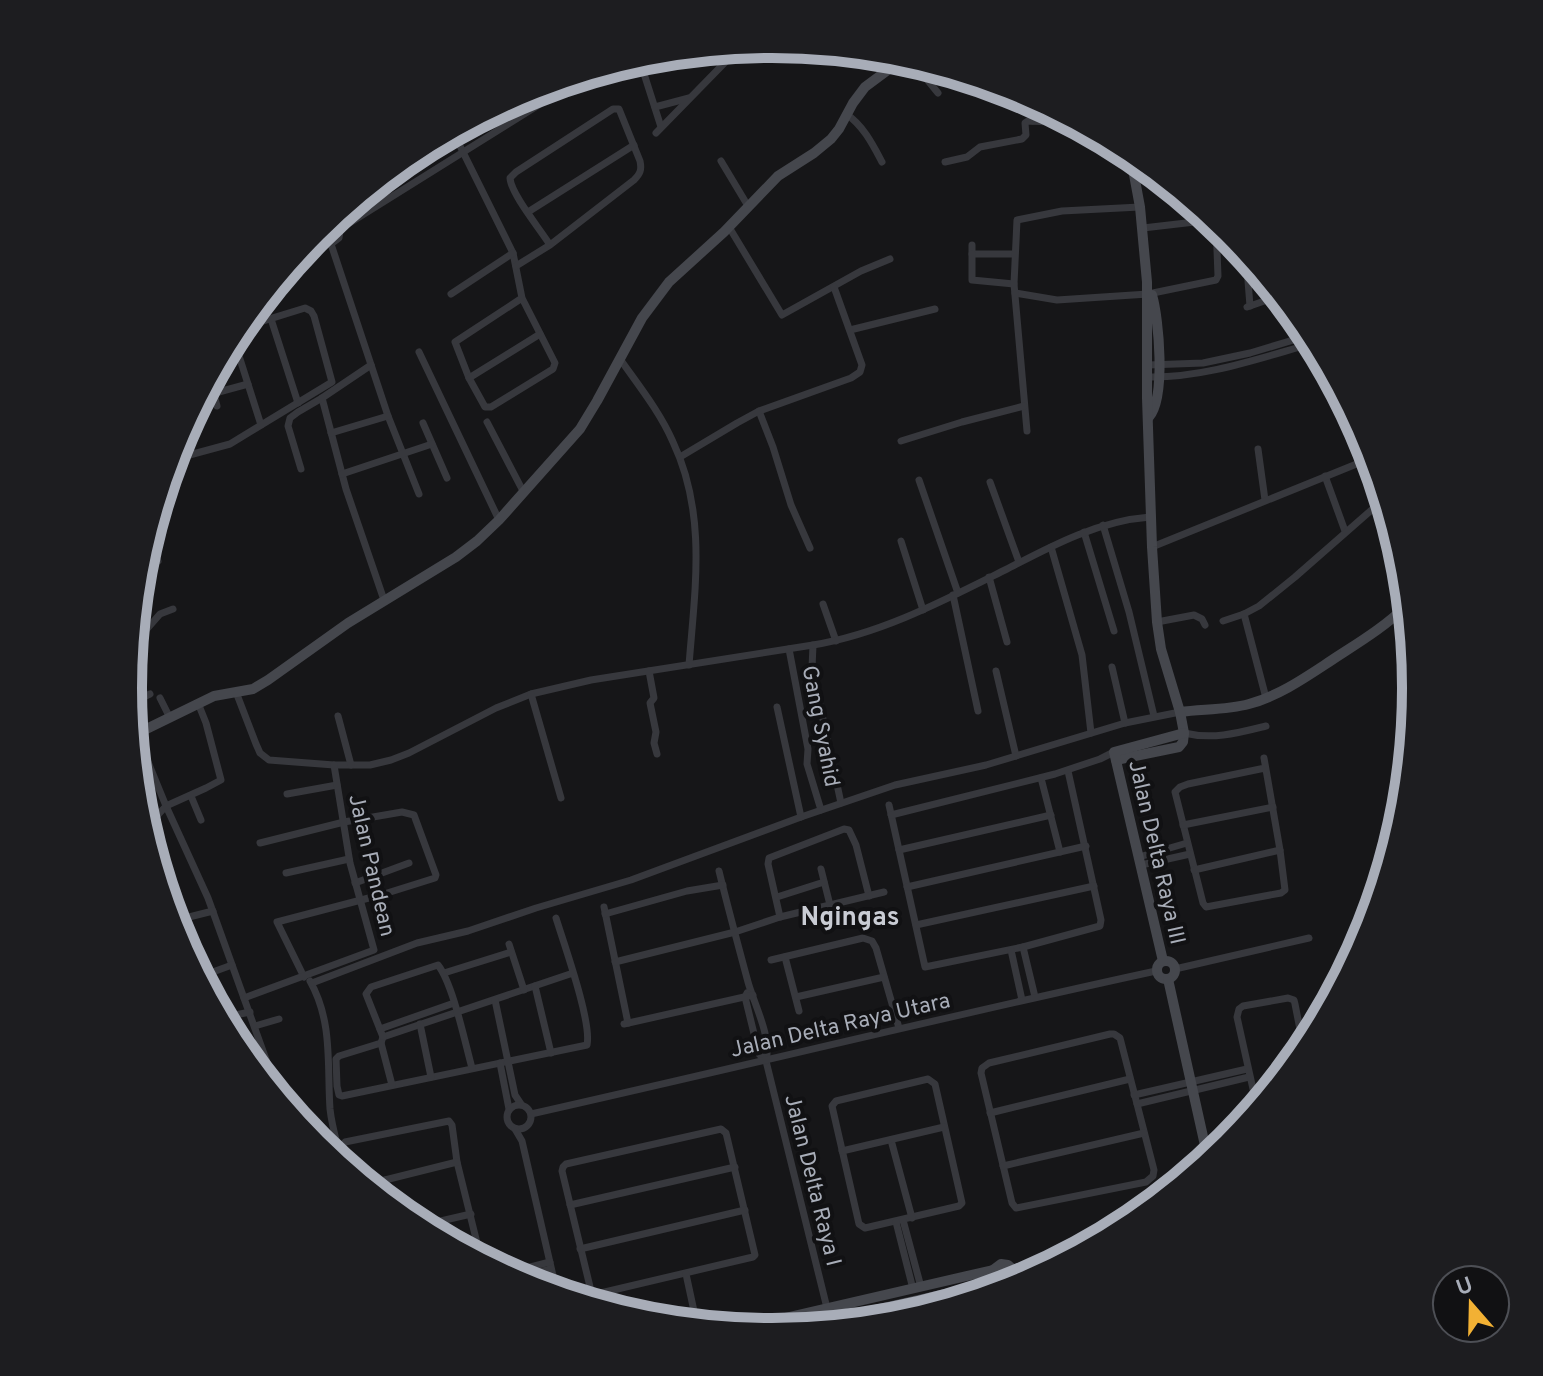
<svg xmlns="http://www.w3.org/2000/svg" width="1543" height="1376" viewBox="0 0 1543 1376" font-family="Overpass,sans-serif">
<rect width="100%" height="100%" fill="#161618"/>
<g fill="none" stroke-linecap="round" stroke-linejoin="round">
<g stroke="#37383d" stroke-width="7">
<polyline points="639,58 661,127"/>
<polyline points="912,61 938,93"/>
<polyline points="642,69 692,52"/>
<path d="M574 78C582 86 592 83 595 72"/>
<polyline points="979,81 983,91 1002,88"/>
<polyline points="1028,98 1033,121"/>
<polyline points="655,107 689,98"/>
<path d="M846 114C863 125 873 145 882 162"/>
<polyline points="656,133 740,47"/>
<polyline points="458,142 513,253 522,298 555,363 553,369 491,407 485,407 469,378 455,342 522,298"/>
<polyline points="721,161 748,206"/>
<polyline points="945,162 967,157 980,147 1022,139 1026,135 1025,123 1028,121 1074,123"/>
<polyline points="528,212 634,145"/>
<polyline points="333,221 544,87"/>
<polyline points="729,227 782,315 861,271 890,259"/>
<polyline points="1143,228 1212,220"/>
<polyline points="340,229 577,81"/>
<polyline points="316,233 320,242 331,244 339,238 340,231 337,225"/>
<polyline points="331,244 388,416 419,494"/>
<polyline points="972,245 972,254 1014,254"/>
<polyline points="305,246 320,242"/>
<polyline points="972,254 972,280 1014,284"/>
<polyline points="1246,256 1250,306"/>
<path d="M516 266 550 245 634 180C640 174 642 170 640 161L619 109H613L516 172 510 178C511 194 540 229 550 245"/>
<polyline points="1015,293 1057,300 1148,294 1216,280 1218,276 1216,224"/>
<polyline points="451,294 513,253"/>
<polyline points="1247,307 1279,296"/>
<polyline points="271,319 298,403"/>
<polyline points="850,330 935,309"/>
<polyline points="233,337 261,425"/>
<polyline points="419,352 499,520"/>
<path d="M620 359C639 386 660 412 673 442 707 514 695 588 689 665"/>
<polyline points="1148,365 1203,363 1250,353 1310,335"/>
<path d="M1148 377C1205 378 1260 358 1314 343"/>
<polyline points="469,378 540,334"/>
<polyline points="322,398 346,489 384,600"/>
<polyline points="217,406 214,395 215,393 248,384"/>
<polyline points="759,411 773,447 791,505 810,548"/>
<polyline points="487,422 524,493"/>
<polyline points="423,423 447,478"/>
<polyline points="1027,431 1014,284 1017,220 1062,211 1140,207"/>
<polyline points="331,433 388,416"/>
<polyline points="901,441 962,422 1024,406"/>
<polyline points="1258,449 1265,500"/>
<polyline points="680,457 737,423 759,411 851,378 860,372 862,365 834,287"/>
<polyline points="171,460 230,444 332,382 314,316 311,311 305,308 237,329"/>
<polyline points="301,469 288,426 290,418 298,412 322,398 371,365"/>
<polyline points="342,474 432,444"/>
<polyline points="1325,476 1345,531"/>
<polyline points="919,480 958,593"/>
<polyline points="990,482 1019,562"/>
<polyline points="1103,525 1129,612 1154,716"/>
<polyline points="1084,532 1114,631"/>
<polyline points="901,541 923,610"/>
<polyline points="1051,547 1082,655 1091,733"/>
<polyline points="1152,547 1359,463"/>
<polyline points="139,569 158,561"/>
<polyline points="989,577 1007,642"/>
<polyline points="953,595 978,711"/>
<polyline points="823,604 836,641"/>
<polyline points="1244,614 1266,698"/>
<polyline points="1223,621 1244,614 1259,606 1295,577 1384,499"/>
<polyline points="1157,622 1194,615 1202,619 1205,625"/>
<polyline points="132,642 139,638 160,614 173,609"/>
<polyline points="813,645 812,668 841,803"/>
<polyline points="789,649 808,749 807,764 821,810"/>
<polyline points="1112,667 1125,723"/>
<polyline points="649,671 654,698 650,703 656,732 654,743 657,754"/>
<polyline points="996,671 1016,756"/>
<path d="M236 692 256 744 260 753 269 760 334 765H370L391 760 409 753 496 708 531 694 591 680 813 645C881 634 945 600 1007 569 1053 545 1098 521 1150 517"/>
<polyline points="531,694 561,798"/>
<polyline points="160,698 170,718"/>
<polyline points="129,704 150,694"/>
<polyline points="777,707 801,817"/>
<polyline points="338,716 351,765"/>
<polyline points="130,718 166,806 208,898 268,1065 267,1070 260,1075"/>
<path d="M1184 733C1213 740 1238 733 1266 726"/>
<polyline points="1264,758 1280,850 1285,890 1281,893 1206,907 1203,903 1175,792 1180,787 1188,784 1265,768"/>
<polyline points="1041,778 1060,852"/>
<polyline points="287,794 337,785"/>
<polyline points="191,796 201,820"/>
<polyline points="889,805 925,967 1023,947 1100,926 1101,920 1068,771"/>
<polyline points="891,815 1055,774 1100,759 1114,752"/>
<polyline points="1183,825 1273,807"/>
<polyline points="144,828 153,823 156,817 166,806 206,788 221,780 206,723 198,703"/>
<polyline points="260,843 344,822 402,812 414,815 436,875 435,878 384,894 277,922 304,977"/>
<polyline points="899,850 1051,815"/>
<polyline points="1139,857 1187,843"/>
<polyline points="1141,865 1190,854"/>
<polyline points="821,869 830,905"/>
<polyline points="1194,870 1280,850"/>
<path d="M719 871C728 908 738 945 748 982 754 1004 772 1037 766 1061L827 1308"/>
<polyline points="286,873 349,859"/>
<polyline points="355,883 409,863"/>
<polyline points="907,887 1086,846"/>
<polyline points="777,897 824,882"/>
<polyline points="604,907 628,1023"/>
<polyline points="605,914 687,891 723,885"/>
<polyline points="780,917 768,864 769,858 844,829 849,830 856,845 869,896"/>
<path d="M556 918C564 944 592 1022 587 1045L342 1096 339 1095 337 1086 336 1059 339 1056 381 1043 383 1037 573 973"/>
<polyline points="173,921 213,911"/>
<polyline points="916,925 1094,886"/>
<polyline points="509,944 524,990"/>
<polyline points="1023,947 1035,997"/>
<polyline points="1011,950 1022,1000"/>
<polyline points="785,957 799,1011"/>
<polyline points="771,960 863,938 872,941 876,948 899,1028"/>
<polyline points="615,962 735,932 780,917 884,892"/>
<polyline points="1175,969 1309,938"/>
<polyline points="444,973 511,952"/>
<polyline points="199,977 232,965"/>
<path d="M310 981C333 1022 327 1064 330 1109 332 1128 338 1146 342 1164"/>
<polyline points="312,983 417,943 468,931 536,908 631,880 801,817 895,785 986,765 1125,723 1180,712"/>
<polyline points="535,986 551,1053"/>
<polyline points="747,993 745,997 759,1054 766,1061"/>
<polyline points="796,997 884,977"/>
<polyline points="244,998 374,950 350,863 334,765"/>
<polyline points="495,1000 515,1095 521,1104"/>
<polyline points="221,1018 250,1012"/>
<polyline points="420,1024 431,1077"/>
<polyline points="624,1024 753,995"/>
<polyline points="255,1026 279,1019"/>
<polyline points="380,1029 454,1003"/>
<polygon points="1110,1034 1114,1034 1120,1038 1154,1170 1153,1176 1146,1182 1016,1208 1012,1203 981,1073 982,1068 989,1063"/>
<path d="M383 1037 366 994 371 987 438 965C453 984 465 1043 472 1068"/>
<polyline points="381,1043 392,1085"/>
<polyline points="500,1063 509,1109"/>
<polygon points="928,1079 935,1084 962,1203 959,1206 865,1228 859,1224 832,1106 836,1101"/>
<polyline points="1134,1095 1247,1069"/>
<polyline points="1137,1104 1249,1077"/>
<circle cx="519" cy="1117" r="12"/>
<polyline points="1257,1107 1237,1017 1239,1009 1243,1006 1288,998 1294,1000 1295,1004 1304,1050"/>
<polyline points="990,1113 1130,1079"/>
<path d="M531 1114C740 1067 948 1016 1156 971"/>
<polyline points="515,1129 522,1141 557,1293"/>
<polygon points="721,1129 726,1133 755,1255 753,1257 592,1295 562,1171 563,1167 566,1164"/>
<polyline points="891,1140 912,1218"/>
<polyline points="842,1151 944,1127"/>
<polyline points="1003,1166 1144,1133"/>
<polyline points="357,1177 343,1150 342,1146 345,1142 449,1121 452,1125 457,1162 481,1259"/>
<polyline points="385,1180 393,1207"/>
<polyline points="363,1182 385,1180 457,1162"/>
<polyline points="570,1205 735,1167"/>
<polyline points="903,1220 921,1287"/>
<polyline points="896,1222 913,1289"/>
<polyline points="419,1226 471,1214"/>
<polyline points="580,1249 745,1210"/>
<polyline points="506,1273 550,1262"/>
<polyline points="686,1274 697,1325"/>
<polyline points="516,1278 551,1269"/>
</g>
<g stroke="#45474d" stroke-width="10">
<path d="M1149 417C1166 398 1159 319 1152 295"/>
<path d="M1180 712C1203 709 1227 710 1249 704 1279 696 1306 677 1332 660 1358 643 1385 627 1407 605"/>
<polyline points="132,736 214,696 253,689 268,680 348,623 456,557 477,541 499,520 580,429 597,401 642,318 669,282 724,232 778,176 814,153 831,139 839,129 853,103 865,87 904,58"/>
<polyline points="1116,760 1179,747 1183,742 1184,733 1180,712 1161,649 1157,622 1152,547 1147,398 1147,282 1140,207 1130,153"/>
<circle cx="1166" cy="970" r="9"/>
<polyline points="1163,961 1114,752 1184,733"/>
<polyline points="1168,979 1208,1159"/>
<path d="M1002 1288C994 1285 990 1279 993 1270L1001 1264 1008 1265 1015 1271 1016 1278 1012 1285"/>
<polyline points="738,1329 993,1270"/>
<polyline points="787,1330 994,1283"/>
</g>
</g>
<g text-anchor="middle" stroke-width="8" stroke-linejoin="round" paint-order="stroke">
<g font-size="22" fill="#a8adb8" stroke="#111113">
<text transform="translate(822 726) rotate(79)" y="8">Gang Syahid</text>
<text transform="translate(1158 852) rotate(77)" y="8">Jalan Delta Raya III</text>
<text transform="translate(373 865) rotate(77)" y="8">Jalan Pandean</text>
<text transform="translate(840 1024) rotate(-13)" y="8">Jalan Delta Raya Utara</text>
<text transform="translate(814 1180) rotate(76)" y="8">Jalan Delta Raya I</text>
</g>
<g font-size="26" font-weight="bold" fill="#c9ccd4" stroke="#111113">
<text x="850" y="925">Ngingas</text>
</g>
</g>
<path d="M0 0H1543V1376H0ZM142 688a630 630 0 1 1 1260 0a630 630 0 1 1-1260 0Z" fill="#1d1d20" fill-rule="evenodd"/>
<path fill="none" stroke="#a8adb8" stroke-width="10" d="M142 688a630 630 0 1 1 1260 0a630 630 0 1 1-1260 0Z"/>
<g transform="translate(1471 1304) rotate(340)"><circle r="38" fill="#111113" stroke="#4d4f55" stroke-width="2"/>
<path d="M0-6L14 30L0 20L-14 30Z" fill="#f2b134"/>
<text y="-12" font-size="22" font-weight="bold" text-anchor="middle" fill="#a8adb8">U</text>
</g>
</svg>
